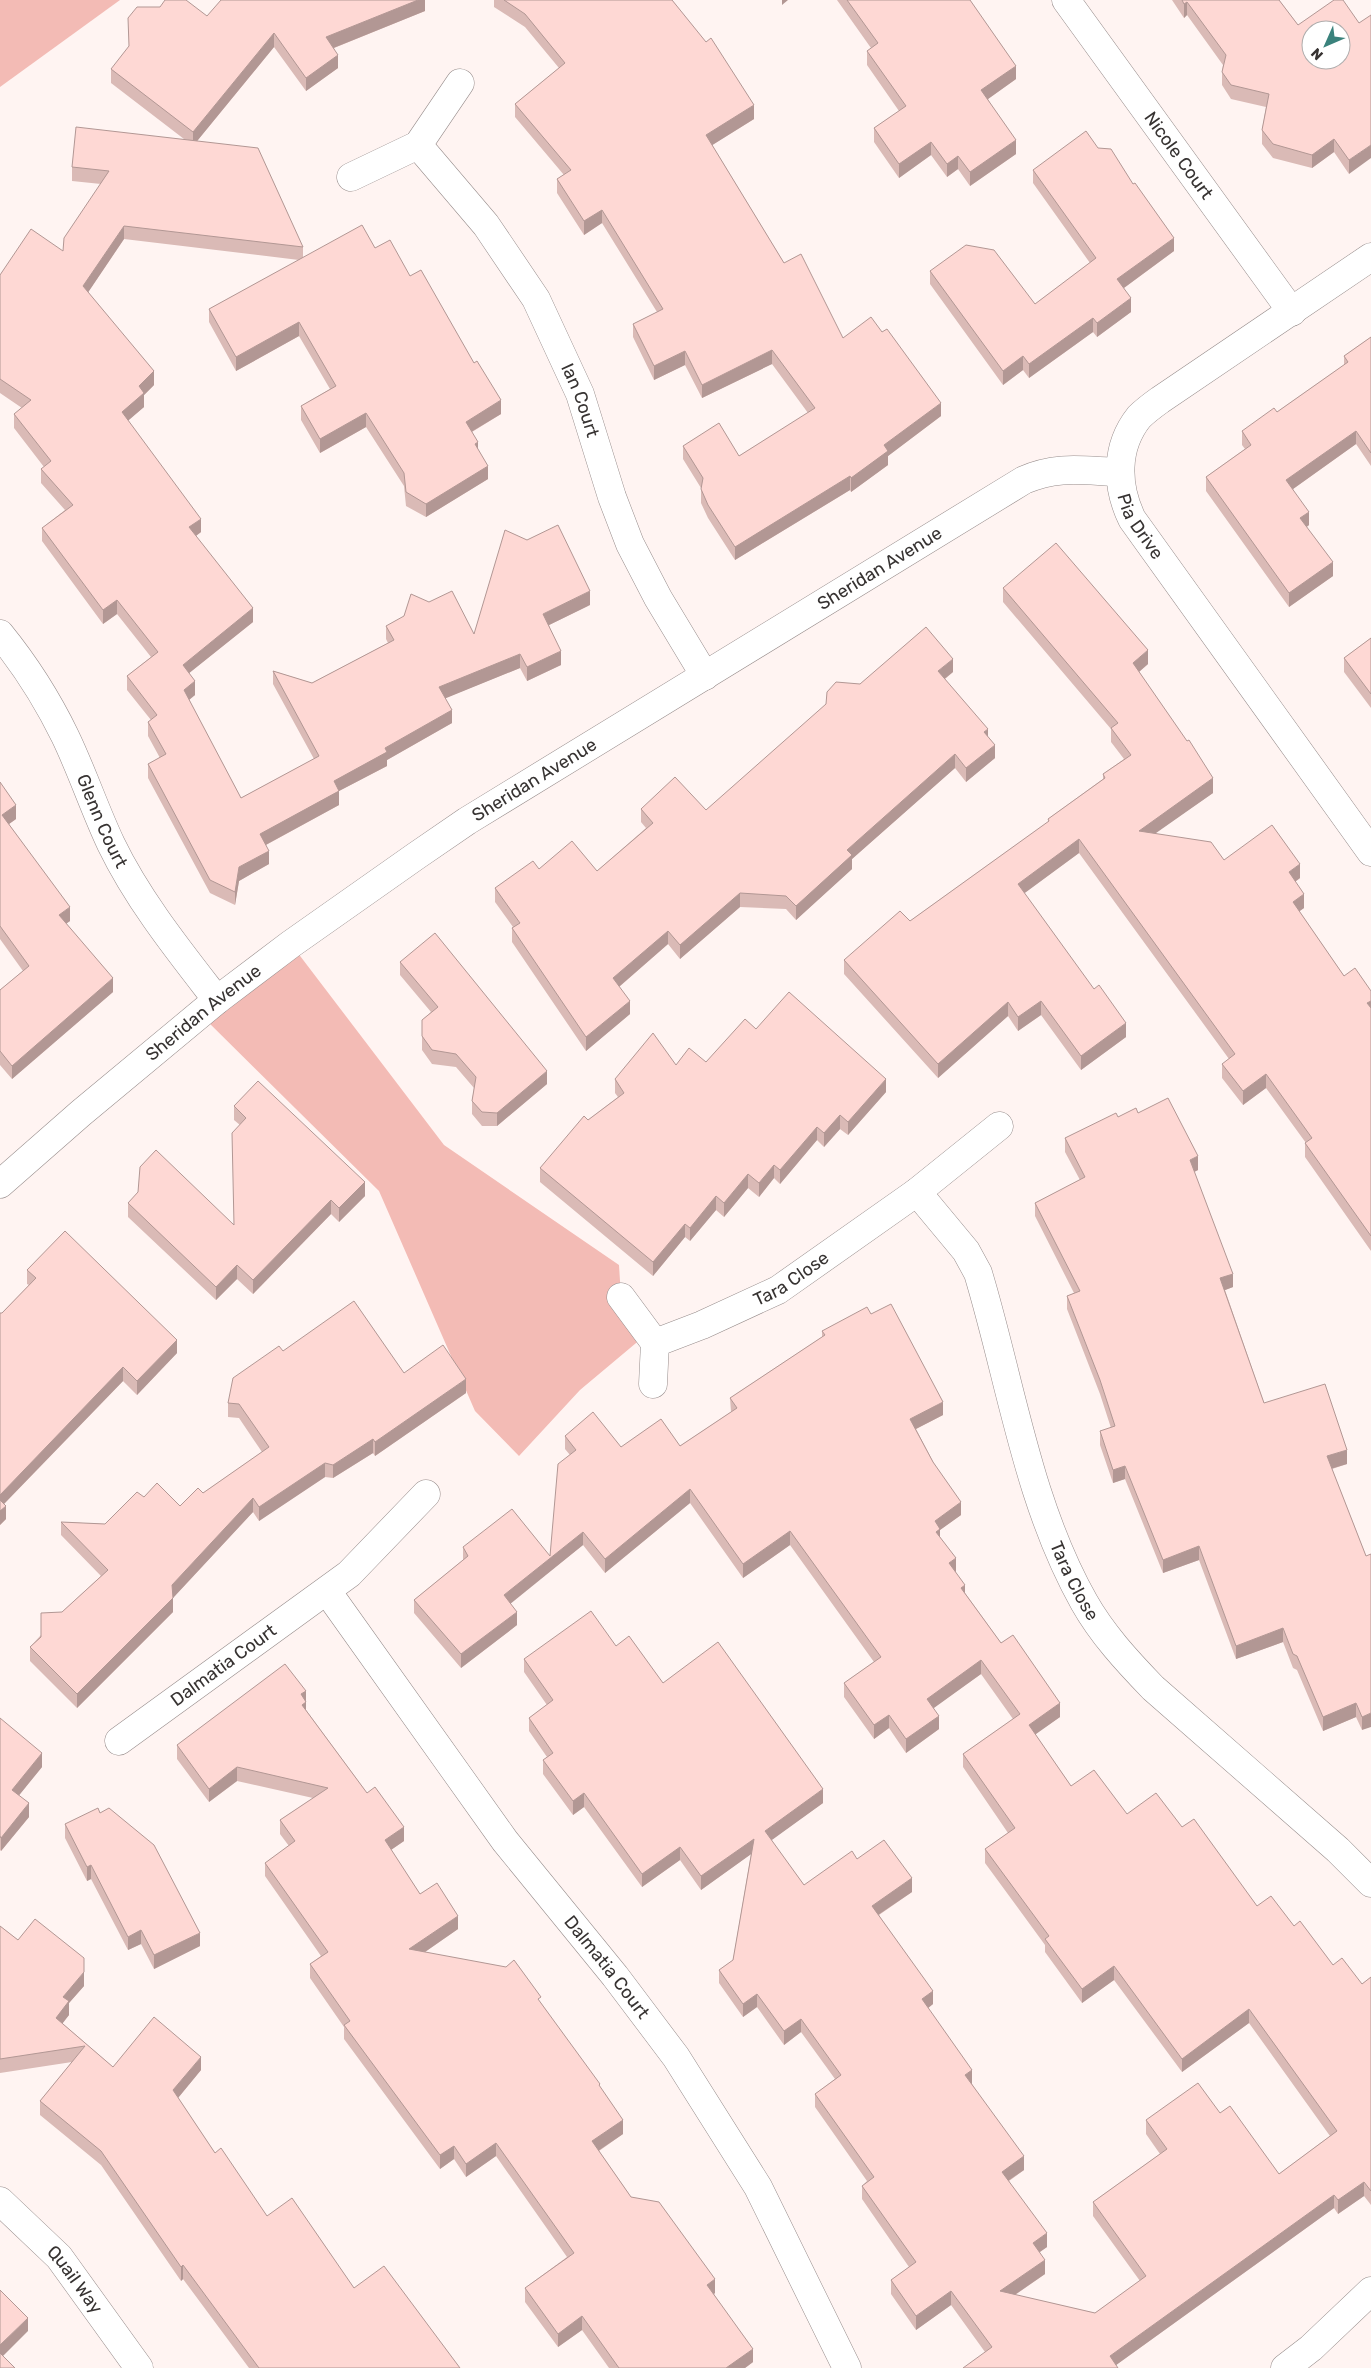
<svg xmlns="http://www.w3.org/2000/svg" width="1371" height="2368" viewBox="0 0 1371 2368" font-family="Rubik,sans-serif">
<rect width="100%" height="100%" fill="#fff4f2"/>
<g fill="#f3bbb5">
<polygon points="0,0 120,0 0,87"/>
<polygon points="291,944 444,1145 619,1265 621,1297 648,1333 580,1390 519,1456 475,1411 379,1191 201,1015"/>
</g>
<g fill="none" stroke-linecap="round" stroke-linejoin="round">
<defs>
<g id="street">
<path id="s1" d="M1066 0 1292 312"/>
<path id="s2" d="M418 145 486 225 536 299 580 394 612 497 630 544 658 598 705 676"/>
<polyline points="351,177 418,145 460,83"/>
<path id="s3" d="M1371 257 1160 400C1153 405 1145 411 1139 417 1115 447 1116 486 1132 519L1371 852"/>
<path id="s4" d="M0 634C26 666 47 699 65 736 82 771 94 808 111 844 138 900 179 951 217 1000"/>
<path id="s5" d="M0 1184 81 1113 217 1000 291 944 416 856 467 821 1024 480C1059 465 1084 471 1120 472"/>
<path id="s6" d="M917 1192 966 1251 978 1273C1011 1382 1027 1501 1084 1602 1102 1634 1127 1661 1153 1688L1338 1850 1371 1883"/>
<polyline points="621,1297 655,1343"/>
<path id="s7" d="M653 1384 655 1343 702 1325 778 1290 917 1192 999 1126"/>
<path id="s8" d="M327 1591 505 1841 615 1976 676 2057 758 2187 847 2368"/>
<path id="s9" d="M119 1741 349 1574 426 1494"/>
<path id="s10" d="M0 2201 59 2257 139 2368"/>
<polyline points="1285,2368 1311,2348 1371,2291"/>
</g>
</defs>
<use href="#street" stroke="#978d8c" stroke-width="29"/>
<use href="#street" stroke="#fff" stroke-width="28"/>
</g>
<g fill="#dabab6">
<polygon points="425,0 425,11 334,48 338,68 306,91 274,47 197,141 303,247 303,257 375,248 410,276 501,414 472,432 488,479 426,517 406,506 404,486 366,427 320,453 301,420 301,406 330,389 299,336 236,371 209,322 209,309 299,260 124,239 88,292 154,385 144,395 144,407 128,420 201,532 196,536 253,622 189,673 195,695 189,700 241,798 314,759 273,684 273,671 312,683 388,643 386,639 386,626 474,634 590,605 549,625 561,665 527,681 520,668 445,698 452,723 387,760 387,766 339,791 339,805 266,845 269,864 239,881 235,905 210,893 148,778 148,764 160,758 148,736 148,722 151,720 127,690 127,676 151,657 117,614 103,624 42,541 42,528 65,510 41,483 41,469 44,467 14,428 14,414 22,408 0,393 0,275 63,251 101,184 72,181 72,167 184,139 111,83 111,69 207,16"/>
<polygon points="494,0 672,0 754,119 712,145 784,263 843,338 941,416 888,456 888,465 851,492 850,490 735,560 708,518 701,503 701,488 683,459 683,446 739,456 808,413 772,364 702,398 685,365 654,380 633,337 633,324 657,312 602,223 584,235 557,193 557,179 564,175 515,117 515,104 559,68 525,27 494,7"/>
<polygon points="837,0 970,0 1016,79 988,99 1016,154 970,186 958,169 947,177 931,155 899,178 874,142 874,128 899,111 867,65 867,51 871,48"/>
<polygon points="1172,0 1279,0 1298,25 1359,23 1349,174 1334,152 1312,168 1273,158 1262,144 1262,130 1266,107 1231,99 1222,85 1222,72 1223,65 1187,15 1184,18"/>
<polygon points="1098,148 1174,251 1124,288 1131,312 1097,337 1093,332 1029,378 1023,370 1003,385 930,284 930,271 1035,304 1090,263 1033,183 1033,170"/>
<polygon points="1371,337 1371,466 1356,444 1293,489 1309,525 1307,527 1333,576 1289,607 1206,491 1206,477 1245,449 1242,445 1242,431 1277,412 1344,365 1344,356"/>
<polygon points="1003,588 1148,664 1139,672 1213,793 1155,833 1224,860 1300,878 1295,882 1304,908 1299,911 1344,976 1371,991 1371,1251 1305,1157 1305,1143 1306,1143 1266,1088 1243,1105 1222,1078 1222,1064 1229,1059 1079,853 1024,893 1126,1037 1081,1070 1041,1015 1018,1031 1008,1016 938,1078 844,974 844,960 910,921 1048,822 1048,819 1103,779 1103,774 1124,759 1111,742 1111,729 1003,602"/>
<polygon points="1371,638 1371,708 1344,672 1344,658"/>
<polygon points="953,672 945,679 988,737 995,758 966,782 955,768 852,859 852,869 796,920 786,909 740,907 680,959 668,944 619,987 630,1014 586,1051 512,942 512,928 513,927 495,902 495,888 539,869 597,871 646,828 641,822 641,809 706,810 860,684"/>
<polygon points="0,782 16,819 9,824 70,921 66,923 113,992 12,1079 0,1065 0,990 23,971 0,939"/>
<polygon points="400,962 547,1084 497,1126 482,1126 472,1114 472,1101 474,1088 456,1067 432,1064 422,1050 422,1020 431,1012 400,975"/>
<polygon points="756,1029 886,1092 848,1135 840,1129 824,1147 817,1140 780,1184 774,1178 759,1197 748,1188 724,1217 716,1210 690,1241 685,1237 653,1276 540,1182 540,1168 588,1120 618,1097 615,1093 615,1079 676,1065 706,1062"/>
<polygon points="234,1106 365,1196 339,1222 331,1214 253,1294 237,1279 216,1300 128,1217 128,1203 234,1224 240,1125 234,1120"/>
<polygon points="1138,1113 1198,1170 1194,1172 1233,1287 1225,1290 1264,1403 1347,1464 1332,1469 1366,1556 1362,1730 1356,1717 1323,1731 1297,1670 1293,1668 1283,1642 1236,1659 1199,1560 1163,1573 1125,1479 1113,1483 1100,1445 1100,1431 1111,1428 1100,1394 1067,1309 1067,1296 1074,1293 1035,1216 1035,1203 1080,1180 1065,1152 1065,1138 1118,1117"/>
<polygon points="27,1270 177,1353 137,1395 123,1381 4,1504 6,1519 0,1525 2,1313 29,1285 27,1284"/>
<polygon points="871,1314 943,1415 916,1429 961,1515 940,1530 940,1537 965,1593 1001,1643 1060,1717 1035,1734 1071,1786 1127,1814 1182,1827 1257,1906 1294,1926 1333,1965 1362,1984 1371,1977 1371,2205 1364,2196 1338,2214 1334,2208 1116,2365 985,2352 951,2305 916,2330 891,2294 891,2280 909,2267 862,2199 862,2186 867,2181 815,2107 815,2094 835,2079 801,2032 784,2045 757,2007 743,2017 719,1983 719,1970 733,1960 751,1854 701,1890 680,1860 642,1887 584,1807 573,1815 543,1774 543,1760 547,1757 529,1731 529,1718 547,1705 524,1672 524,1659 616,1646 663,1683 823,1803 771,1840 804,1885 857,1859 912,1892 879,1915 933,2004 928,2008 972,2084 1024,2170 1009,2181 1047,2247 1039,2252 1045,2274 1015,2295 1095,2313 1140,2281 1093,2216 1093,2202 1160,2154 1146,2134 1146,2120 1220,2113 1279,2174 1330,2136 1249,2023 1182,2072 1114,1980 1082,2003 1045,1952 1045,1945 985,1863 985,1849 1008,1833 963,1767 963,1754 1013,1719 981,1674 933,1708 939,1729 906,1753 889,1728 874,1739 844,1697 844,1683 874,1662 790,1545 743,1578 690,1503 605,1573 583,1545 510,1603 517,1625 461,1668 414,1613 414,1600 463,1560 463,1547 550,1556 570,1455 565,1449 565,1436 621,1447 680,1446 731,1412 730,1398 822,1337 822,1331"/>
<polygon points="283,1351 404,1373 466,1393 375,1456 373,1453 333,1478 325,1477 259,1521 253,1512 173,1598 173,1612 77,1708 30,1661 30,1647 62,1612 101,1576 61,1535 61,1522 105,1524 144,1497 180,1506 203,1493 262,1452 239,1418 228,1417 228,1403"/>
<polygon points="306,1691 306,1710 367,1793 404,1841 391,1850 420,1894 458,1929 425,1952 541,2003 600,2088 623,2134 599,2151 631,2197 715,2293 714,2294 753,2362 745,2368 609,2368 582,2330 558,2347 525,2302 525,2288 567,2257 496,2156 466,2177 454,2159 440,2169 344,2039 344,2027 310,1978 310,1964 321,1956 265,1876 265,1863 289,1846 280,1834 280,1820 313,1798 237,1781 209,1802 177,1759 177,1745"/>
<polygon points="0,1718 42,1767 19,1795 29,1817 1,1851 0,1850"/>
<polygon points="100,1813 200,1946 154,1969 141,1944 128,1950 91,1879 87,1881 65,1838 65,1824"/>
<polygon points="0,1926 18,1940 84,1986 69,2003 69,2015 62,2023 113,2067 201,2070 178,2098 215,2153 267,2216 354,2288 460,2368 249,2368 183,2279 181,2281 101,2165 40,2115 40,2101 72,2062 0,2073"/>
</g>
<g fill="#b29794">
<polygon points="418,0 425,0 425,11 326,51 326,37"/>
<polygon points="782,0 788,0 782,5"/>
<polygon points="1187,2 1187,15 1184,18 1184,4"/>
<polygon points="274,33 274,47 193,146 193,132"/>
<polygon points="338,55 338,68 306,91 306,78"/>
<polygon points="1016,66 1016,79 981,104 981,90"/>
<polygon points="754,105 754,119 706,149 706,135"/>
<polygon points="1334,139 1334,152 1312,168 1312,155"/>
<polygon points="1016,140 1016,154 970,186 970,172"/>
<polygon points="931,142 931,155 899,178 899,164"/>
<polygon points="1371,145 1371,158 1349,174 1349,160"/>
<polygon points="958,156 958,169 947,177 947,164"/>
<polygon points="602,210 602,223 584,235 584,221"/>
<polygon points="124,226 124,239 83,300 83,286"/>
<polygon points="1174,238 1174,251 1117,293 1117,279"/>
<polygon points="1131,298 1131,312 1097,337 1097,323"/>
<polygon points="1093,318 1093,332 1029,378 1029,364"/>
<polygon points="299,322 299,336 236,371 236,357"/>
<polygon points="772,350 772,364 702,398 702,385"/>
<polygon points="685,351 685,365 654,380 654,366"/>
<polygon points="1023,356 1023,370 1003,385 1003,371"/>
<polygon points="154,371 154,385 144,395 144,407 122,426 122,412 139,386"/>
<polygon points="501,400 501,414 466,435 466,422"/>
<polygon points="941,403 941,416 888,456 888,465 851,492 851,478 884,445"/>
<polygon points="366,413 366,427 320,453 320,439"/>
<polygon points="1356,431 1356,444 1286,494 1286,480"/>
<polygon points="478,442 478,455 475,444"/>
<polygon points="488,466 488,479 426,517 426,504"/>
<polygon points="850,476 850,490 735,560 735,547"/>
<polygon points="1309,512 1309,525 1300,531 1300,518"/>
<polygon points="201,519 201,532 189,541 189,527"/>
<polygon points="1333,562 1333,576 1289,607 1289,593"/>
<polygon points="590,591 590,605 543,628 543,614"/>
<polygon points="117,600 117,614 103,624 103,610"/>
<polygon points="253,608 253,622 183,678 183,665"/>
<polygon points="1148,650 1148,664 1133,677 1133,663"/>
<polygon points="561,651 561,665 527,681 527,667"/>
<polygon points="520,654 520,668 439,701 439,687"/>
<polygon points="953,659 953,672 938,684 938,671"/>
<polygon points="195,681 195,695 184,704 184,690"/>
<polygon points="452,710 452,723 387,760 387,766 339,791 339,805 260,848 260,834 334,781 385,748"/>
<polygon points="988,729 988,742 984,732"/>
<polygon points="995,745 995,758 966,782 966,768"/>
<polygon points="955,754 955,768 852,859 852,869 796,920 796,906 847,850"/>
<polygon points="1213,778 1213,793 1139,845 1139,831"/>
<polygon points="16,805 16,819 2,829 2,815"/>
<polygon points="1079,839 1079,853 1018,898 1018,884"/>
<polygon points="269,851 269,864 239,881 235,905 235,892 239,867"/>
<polygon points="1300,864 1300,878 1289,886 1289,872"/>
<polygon points="740,893 740,907 680,959 680,945"/>
<polygon points="1304,894 1304,908 1293,916 1293,902"/>
<polygon points="70,907 70,921 59,929 59,915"/>
<polygon points="668,931 668,944 613,992 613,978"/>
<polygon points="113,978 113,992 12,1079 12,1066"/>
<polygon points="630,1001 630,1014 586,1051 586,1037"/>
<polygon points="1041,1001 1041,1015 1018,1031 1018,1017"/>
<polygon points="1371,1001 1371,1015 1367,1003"/>
<polygon points="1008,1002 1008,1016 938,1078 938,1064"/>
<polygon points="1126,1023 1126,1037 1081,1070 1081,1056"/>
<polygon points="547,1071 547,1084 497,1126 497,1113"/>
<polygon points="1266,1074 1266,1088 1243,1105 1243,1091"/>
<polygon points="886,1079 886,1092 848,1135 848,1122"/>
<polygon points="840,1115 840,1129 824,1147 824,1133"/>
<polygon points="817,1127 817,1140 780,1184 780,1170"/>
<polygon points="1198,1156 1198,1170 1190,1174 1190,1160"/>
<polygon points="774,1165 774,1178 759,1197 759,1183"/>
<polygon points="748,1174 748,1188 724,1217 724,1203"/>
<polygon points="365,1182 365,1196 339,1222 339,1208"/>
<polygon points="716,1196 716,1210 690,1241 690,1228"/>
<polygon points="331,1200 331,1214 253,1294 253,1280"/>
<polygon points="685,1224 685,1237 653,1276 653,1262"/>
<polygon points="237,1265 237,1279 216,1300 216,1287"/>
<polygon points="1233,1274 1233,1287 1220,1292 1220,1278"/>
<polygon points="177,1340 177,1353 137,1395 137,1381"/>
<polygon points="123,1367 123,1381 0,1508 0,1495"/>
<polygon points="466,1379 466,1393 375,1456 375,1442"/>
<polygon points="943,1402 943,1415 910,1432 910,1419"/>
<polygon points="373,1439 373,1453 333,1478 333,1465"/>
<polygon points="1347,1450 1347,1464 1327,1470 1327,1456"/>
<polygon points="325,1463 325,1477 259,1521 259,1507"/>
<polygon points="1125,1466 1125,1479 1113,1483 1113,1470"/>
<polygon points="690,1489 690,1503 605,1573 605,1559"/>
<polygon points="253,1498 253,1512 172,1599 172,1585"/>
<polygon points="961,1502 961,1515 940,1530 940,1542 936,1545 935,1521"/>
<polygon points="6,1506 6,1519 0,1525 0,1511"/>
<polygon points="790,1531 790,1545 743,1578 743,1564"/>
<polygon points="583,1532 583,1545 504,1609 504,1595"/>
<polygon points="1199,1546 1199,1560 1163,1573 1163,1560"/>
<polygon points="956,1558 956,1572 949,1577 949,1563"/>
<polygon points="965,1585 965,1599 961,1588"/>
<polygon points="173,1598 173,1612 77,1708 77,1694"/>
<polygon points="517,1612 517,1625 461,1668 461,1654"/>
<polygon points="1283,1628 1283,1642 1236,1659 1236,1646"/>
<polygon points="981,1660 981,1674 927,1713 927,1699"/>
<polygon points="306,1691 306,1715 302,1718 301,1694"/>
<polygon points="1060,1703 1060,1717 1029,1739 1029,1725"/>
<polygon points="1356,1703 1356,1717 1323,1731 1323,1717"/>
<polygon points="1371,1713 1371,1727 1362,1730 1362,1717"/>
<polygon points="889,1715 889,1728 874,1739 874,1725"/>
<polygon points="939,1716 939,1729 906,1753 906,1739"/>
<polygon points="42,1753 42,1767 12,1804 12,1790"/>
<polygon points="237,1767 237,1781 209,1802 209,1789"/>
<polygon points="823,1789 823,1803 765,1845 765,1831"/>
<polygon points="584,1793 584,1807 573,1815 573,1801"/>
<polygon points="29,1803 29,1817 1,1851 1,1838"/>
<polygon points="404,1827 404,1841 385,1854 385,1840"/>
<polygon points="754,1839 754,1852 701,1890 701,1876"/>
<polygon points="680,1847 680,1860 642,1887 642,1874"/>
<polygon points="91,1865 91,1879 87,1881 87,1867"/>
<polygon points="912,1878 912,1892 872,1919 872,1906"/>
<polygon points="458,1916 458,1929 409,1963 409,1949"/>
<polygon points="141,1930 141,1944 128,1950 128,1937"/>
<polygon points="200,1933 200,1946 154,1969 154,1955"/>
<polygon points="1114,1966 1114,1980 1082,2003 1082,1989"/>
<polygon points="84,1972 84,1986 69,2003 69,2015 56,2032 56,2018 63,1997"/>
<polygon points="933,1991 933,2004 922,2013 922,1999"/>
<polygon points="757,1994 757,2007 743,2017 743,2004"/>
<polygon points="1249,2009 1249,2023 1182,2072 1182,2059"/>
<polygon points="801,2019 801,2032 784,2045 784,2031"/>
<polygon points="201,2057 201,2070 173,2104 173,2090"/>
<polygon points="972,2070 972,2084 965,2089 965,2075"/>
<polygon points="623,2120 623,2134 592,2155 592,2141"/>
<polygon points="496,2143 496,2156 466,2177 466,2164"/>
<polygon points="454,2146 454,2159 440,2169 440,2155"/>
<polygon points="1024,2156 1024,2170 1002,2185 1002,2172"/>
<polygon points="1364,2182 1364,2196 1338,2214 1338,2200"/>
<polygon points="1334,2195 1334,2208 1112,2368 1110,2356"/>
<polygon points="1047,2233 1047,2247 1033,2257 1033,2243"/>
<polygon points="1045,2260 1045,2274 1000,2305 1000,2291"/>
<polygon points="183,2265 183,2279 181,2281 181,2267"/>
<polygon points="715,2279 715,2293 707,2299 707,2285"/>
<polygon points="951,2291 951,2305 916,2330 916,2316"/>
<polygon points="582,2316 582,2330 558,2347 558,2334"/>
<polygon points="28,2318 28,2331 0,2359 0,2345"/>
<polygon points="753,2349 753,2362 745,2368 726,2368"/>
</g>
<g fill="#fed8d4" stroke="#b29794" fill-rule="evenodd">
<polygon points="165,0 186,0 207,16 221,0 418,0 326,37 338,55 306,78 274,33 193,132 111,69 129,46 128,18 137,7 160,7"/>
<polygon points="504,0 672,0 706,42 711,38 754,105 706,135 784,263 801,254 843,338 871,317 882,332 887,329 941,403 884,445 888,451 851,478 850,476 735,547 708,505 701,489 703,478 683,446 719,423 739,456 815,408 772,350 702,385 685,351 654,366 633,324 663,309 602,210 584,221 557,179 571,170 515,104 565,63 525,14"/>
<polygon points="847,0 970,0 1016,66 981,90 1016,140 970,172 958,156 947,164 931,142 899,164 874,128 906,106 867,51 878,43"/>
<path d="M1182 0H1279L1298 25 1334 0H1343L1359 23 1371 15V145L1349 160 1334 139 1312 155 1273 144 1262 130 1269 94 1231 85 1222 72 1226 55 1187 2 1184 4ZM1311 30H1341V60H1311Z"/>
<polygon points="76,127 258,148 303,247 124,226 83,286 154,371 139,386 144,393 122,412 201,519 189,527 253,608 183,665 195,681 184,690 241,798 319,756 273,671 312,683 394,640 386,626 404,616 411,594 429,602 452,591 474,634 505,530 527,540 558,525 590,591 543,614 561,651 527,667 520,654 439,687 452,710 385,748 387,752 334,781 339,791 260,834 269,851 239,867 235,892 210,880 148,764 166,754 148,722 157,715 127,676 158,652 117,600 103,610 42,528 73,505 41,469 51,461 14,414 31,400 0,379 0,275 31,229 63,251 64,238 109,171 72,167"/>
<polygon points="1086,131 1098,148 1111,149 1133,184 1135,183 1174,238 1117,279 1131,298 1097,323 1093,318 1029,364 1023,356 1003,371 930,271 966,245 994,250 1035,304 1096,258 1033,170"/>
<polygon points="362,225 375,248 390,240 410,276 421,270 474,363 477,361 501,400 466,422 478,442 475,444 488,466 426,504 406,492 404,473 366,413 320,439 301,406 336,386 299,322 236,357 209,309"/>
<polygon points="1371,337 1371,453 1356,431 1286,480 1309,512 1300,518 1333,562 1289,593 1206,477 1251,445 1242,431 1274,408 1277,412 1348,362 1344,356"/>
<polygon points="1056,543 1148,650 1133,663 1187,741 1189,740 1213,778 1139,831 1211,842 1224,860 1272,825 1300,864 1289,872 1304,894 1293,902 1344,976 1355,968 1371,991 1371,1001 1367,1003 1371,1008 1371,1236 1305,1143 1312,1138 1266,1074 1243,1091 1222,1064 1235,1054 1079,839 1018,884 1094,989 1099,985 1126,1023 1081,1056 1041,1001 1018,1017 1008,1002 938,1064 844,960 900,911 910,921 1049,821 1048,819 1105,778 1103,774 1131,755 1111,728 1118,723 1003,588"/>
<polygon points="926,627 953,659 938,671 988,729 984,732 995,745 966,768 955,754 847,850 852,855 796,906 786,896 740,893 680,945 668,931 613,978 630,1001 586,1037 512,928 520,923 495,888 533,861 539,869 572,841 597,871 653,823 641,809 675,777 706,810 826,704 827,692 836,682 860,684"/>
<polygon points="1371,638 1371,694 1344,658"/>
<polygon points="0,782 16,805 2,815 70,907 59,915 113,978 12,1066 0,1051 0,990 29,966 0,926"/>
<polygon points="435,933 547,1071 497,1113 482,1112 472,1101 476,1077 456,1054 432,1050 422,1036 422,1020 438,1007 400,962"/>
<polygon points="789,992 886,1079 848,1122 840,1115 824,1133 817,1127 780,1170 774,1165 759,1183 748,1174 724,1203 716,1196 690,1228 685,1224 653,1262 540,1168 584,1116 588,1120 624,1093 615,1079 653,1033 676,1065 689,1048 706,1062 745,1019 756,1029"/>
<polygon points="258,1081 365,1182 339,1208 331,1200 253,1280 237,1265 216,1287 128,1203 138,1192 140,1167 156,1150 234,1225 232,1133 246,1118 234,1106"/>
<polygon points="1168,1098 1198,1156 1190,1160 1233,1274 1220,1278 1264,1403 1325,1384 1347,1450 1327,1456 1366,1556 1371,1554 1371,1713 1362,1717 1356,1703 1323,1717 1297,1656 1293,1654 1283,1628 1236,1646 1199,1546 1163,1560 1125,1466 1113,1470 1100,1431 1115,1426 1100,1380 1067,1296 1080,1291 1035,1203 1085,1177 1065,1138 1116,1113 1118,1117 1136,1108 1138,1113"/>
<polygon points="65,1231 177,1340 137,1381 123,1367 0,1495 0,1313 2,1313 36,1278 27,1270"/>
<polygon points="354,1301 404,1373 443,1345 466,1379 375,1442 373,1439 333,1465 325,1463 259,1507 253,1498 172,1585 173,1598 77,1694 30,1647 41,1637 41,1613 62,1612 108,1570 61,1522 105,1524 137,1492 144,1497 157,1483 180,1506 198,1488 203,1493 269,1447 239,1404 228,1403 233,1378 279,1346 283,1351"/>
<polygon points="891,1304 943,1402 910,1419 933,1462 961,1502 935,1521 940,1529 936,1532 956,1558 949,1563 965,1585 961,1588 1001,1643 1013,1635 1060,1703 1029,1725 1071,1786 1094,1770 1127,1814 1156,1793 1182,1827 1194,1819 1257,1906 1271,1896 1294,1926 1300,1921 1333,1965 1342,1958 1362,1984 1371,1977 1371,2191 1364,2182 1338,2200 1334,2195 1110,2356 1118,2368 963,2368 992,2347 951,2291 916,2316 891,2280 916,2262 862,2186 874,2177 815,2094 841,2075 801,2019 784,2031 757,1994 743,2004 719,1970 733,1960 754,1839 701,1876 680,1847 642,1874 584,1793 573,1801 543,1760 553,1753 529,1718 553,1700 524,1659 591,1611 616,1646 629,1636 663,1683 718,1642 823,1789 765,1831 804,1885 852,1851 857,1859 884,1840 912,1878 872,1906 933,1991 922,1999 972,2070 965,2075 1024,2156 1002,2172 1047,2233 1033,2243 1045,2260 1000,2291 1095,2313 1146,2276 1093,2202 1167,2149 1146,2120 1198,2083 1220,2113 1230,2106 1279,2174 1337,2131 1249,2009 1182,2059 1114,1966 1082,1989 1045,1939 1049,1936 985,1849 1015,1828 963,1754 1020,1714 981,1660 927,1699 939,1716 906,1739 889,1715 874,1725 844,1683 881,1657 790,1531 743,1564 690,1489 605,1559 583,1532 504,1595 517,1612 461,1654 414,1600 468,1556 463,1547 512,1509 550,1556 558,1464 576,1450 565,1436 593,1412 621,1447 661,1419 680,1446 737,1408 730,1398 825,1335 822,1331 867,1307 871,1314"/>
<polygon points="0,1500 6,1506 0,1511"/>
<polygon points="285,1664 306,1691 301,1694 306,1702 302,1705 367,1793 375,1787 404,1827 385,1840 420,1894 437,1883 458,1916 409,1949 506,1967 514,1960 541,1997 538,1999 600,2084 599,2085 623,2120 592,2141 631,2197 659,2202 715,2279 707,2285 753,2349 726,2368 619,2368 582,2316 558,2334 525,2288 574,2253 496,2143 466,2164 454,2146 440,2155 344,2025 350,2021 310,1964 328,1952 265,1863 295,1841 280,1820 328,1788 237,1767 209,1789 177,1745"/>
<polygon points="0,1718 42,1753 12,1790 29,1803 1,1838 0,1836"/>
<polygon points="98,1808 100,1813 109,1808 154,1845 200,1933 154,1955 141,1930 128,1937 91,1865 87,1867 65,1824"/>
<polygon points="35,1919 84,1958 84,1972 63,1997 69,2001 56,2018 113,2067 154,2017 201,2057 173,2090 215,2153 221,2148 267,2216 292,2198 354,2288 384,2266 460,2368 259,2368 183,2265 181,2267 101,2151 40,2101 85,2046 0,2059 0,1926 18,1940"/>
<polygon points="0,2290 28,2318 0,2345"/>
<polygon points="0,2353 15,2368 0,2368"/>
</g>
<g text-anchor="middle" stroke-width="4" stroke-linejoin="round" paint-order="stroke">
<g font-size="18" fill="#373332" stroke="#fff">
<text dy="6" stroke="none"><textPath href="#s1" startOffset="192">Nicole Court</textPath></text>
<text dy="6" stroke="none"><textPath href="#s2" startOffset="305">Ian Court</textPath></text>
<text dy="6" stroke="none"><textPath href="#s3" startOffset="400">Pia Drive</textPath></text>
<text dy="6" stroke="none"><textPath href="#s5" startOffset="1076">Sheridan Avenue</textPath></text>
<text dy="6" stroke="none"><textPath href="#s5" startOffset="671">Sheridan Avenue</textPath></text>
<text dy="6" stroke="none"><textPath href="#s4" startOffset="214">Glenn Court</textPath></text>
<text dy="6" stroke="none"><textPath href="#s5" startOffset="266">Sheridan Avenue</textPath></text>
<text dy="6" stroke="none"><textPath href="#s7" startOffset="192">Tara Close</textPath></text>
<text dy="6" stroke="none"><textPath href="#s6" startOffset="425">Tara Close</textPath></text>
<text dy="6" stroke="none"><textPath href="#s9" startOffset="129">Dalmatia Court</textPath></text>
<text dy="6" stroke="none"><textPath href="#s8" startOffset="469">Dalmatia Court</textPath></text>
<text dy="6" stroke="none"><textPath href="#s10" startOffset="109">Quail Way</textPath></text>
</g>
</g>
<g transform="translate(1326 45) rotate(225)"><circle r="24" fill="#ffffff" stroke="#afadad"/>
<path d="M0-4L9 19L0 12L-9 19Z" fill="#3a827c"/>
<text y="-8" font-size="14" font-weight="bold" text-anchor="middle" fill="#373332">N</text>
</g>
</svg>
